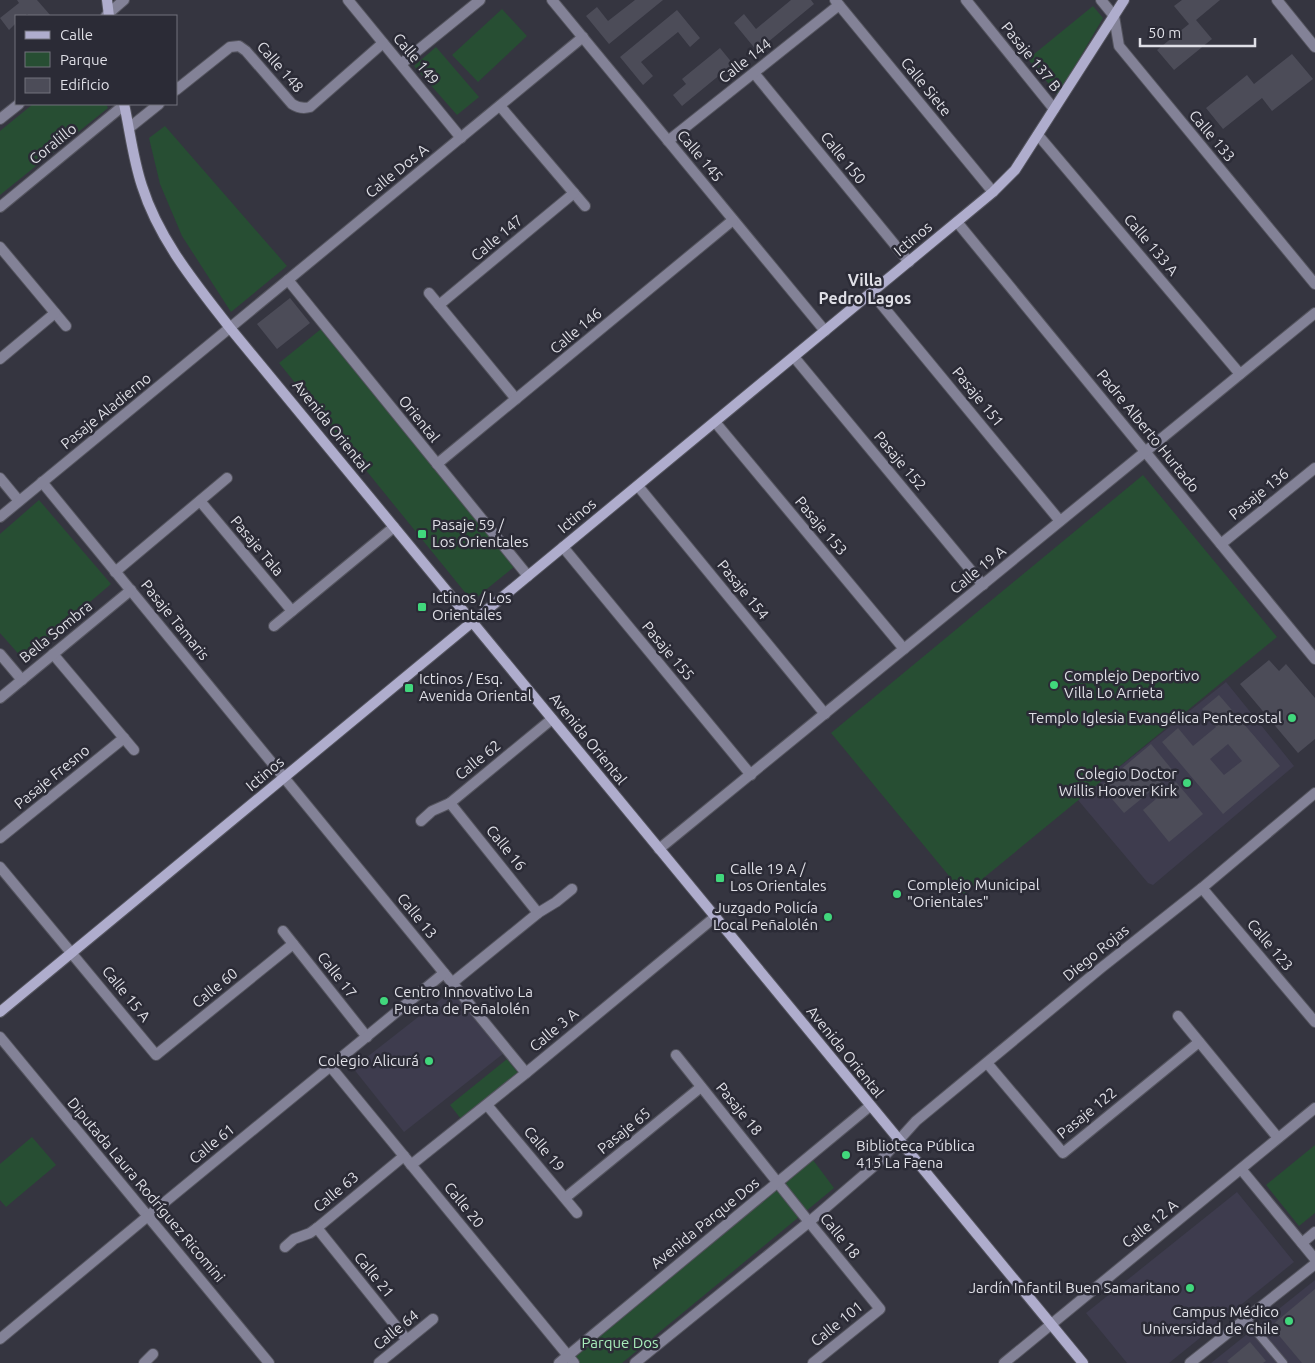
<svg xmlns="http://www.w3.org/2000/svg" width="1315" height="1363" viewBox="0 0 1315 1363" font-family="Ubuntu,sans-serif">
<rect width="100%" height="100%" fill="#353540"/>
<g fill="#3e3c4e">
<polygon points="1226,682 1294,766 1153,885 1148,883 1078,800"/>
<polygon points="454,989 504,1053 404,1132 353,1068"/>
<polygon points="1237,1192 1294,1262 1169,1363 1127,1363 1086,1313"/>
<polygon points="1315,1280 1315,1363 1211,1363"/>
</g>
<g fill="#274e33">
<polygon points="1093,6 1103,18 1058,95 1028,59"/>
<polygon points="502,9 527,36 478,82 452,55"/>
<polygon points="436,47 479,97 457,115 414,66"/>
<polygon points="33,104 106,104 108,108 0,195 0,131"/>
<polygon points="165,126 287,266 231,312 182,236 160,184 149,138"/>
<polygon points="321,329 514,567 472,601 279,363"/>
<polygon points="1143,475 1277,637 964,894 831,733"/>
<polygon points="39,500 111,584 23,659 0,633 0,534"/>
<polygon points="507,1059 518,1073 461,1119 450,1105"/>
<polygon points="32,1137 56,1165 6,1207 0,1200 0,1164"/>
<polygon points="1315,1145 1315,1213 1299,1226 1266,1185"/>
<polygon points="813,1160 834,1188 622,1363 568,1363"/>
</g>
<g fill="#4c4c58" fill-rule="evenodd">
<polygon points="17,0 37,0 51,16 29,16 27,14 25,16 16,16 16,23 9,30 0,18 19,3"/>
<polygon points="635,0 663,0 609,44 586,16 597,7 608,21"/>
<polygon points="791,0 811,0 814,4 757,51 734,23 744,14 756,29"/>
<polygon points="1182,0 1220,0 1196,20 1212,39 1174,70 1157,50 1189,24 1174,6"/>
<polygon points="677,10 700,38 690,47 678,32 641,62 653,76 643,85 620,57"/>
<polygon points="720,48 733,64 682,106 673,95 686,84 682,79"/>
<polygon points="1292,54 1313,79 1272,111 1262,98 1223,129 1206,108 1247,75 1254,84"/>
<polygon points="290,298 310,323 277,349 257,324"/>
<polygon points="1269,660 1279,671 1286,664 1315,698 1315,739 1298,753 1240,684"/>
<path d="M1219 695 1280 766 1223 814 1162 742 1178 728 1193 746 1216 727 1202 709ZM1228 744 1242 761 1224 775 1210 759Z"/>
<polygon points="1151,744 1174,772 1124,813 1101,786"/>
<polygon points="1176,782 1203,814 1169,842 1143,810"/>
<polygon points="1315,1289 1315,1363 1302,1363 1271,1326"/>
<polygon points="1250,1342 1266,1361 1263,1363 1229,1363 1227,1361"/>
</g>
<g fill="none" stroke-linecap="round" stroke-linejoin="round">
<defs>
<polyline id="lane" points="1246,1319 1283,1363"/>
<g id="street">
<polyline points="348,0 461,138"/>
<polyline points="552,0 825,331"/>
<polyline points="835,0 993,192"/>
<polyline points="966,0 1054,109"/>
<polyline points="1101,0 1114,16 1119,46 1315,284"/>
<polyline points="1277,0 1315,47"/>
<polyline points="106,16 109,13 124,0"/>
<polyline points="401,64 480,0"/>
<polyline points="754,73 909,262"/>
<path d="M176 90 230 47 239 46 246 51 292 104C298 108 303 109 310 107L383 43"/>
<polyline points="500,106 585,206"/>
<polyline points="0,119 19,104"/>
<polyline points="129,128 159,104"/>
<polyline points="1038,135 1240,374"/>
<polyline points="668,141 839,5"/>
<polyline points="0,207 124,105"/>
<polyline points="957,222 1315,659"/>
<polyline points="0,247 66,326"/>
<polyline points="288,280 528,576"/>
<polyline points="429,293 516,399"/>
<polyline points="872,293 1060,521"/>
<polyline points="439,305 574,193"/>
<polyline points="794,357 983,585"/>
<polyline points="0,359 55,313"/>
<polyline points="715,422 904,649"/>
<polyline points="437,464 733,220"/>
<polyline points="0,478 19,501"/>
<polyline points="42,482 526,1073"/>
<polyline points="638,486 825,714"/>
<polyline points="200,501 292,611"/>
<polyline points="0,517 583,37"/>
<polyline points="1221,544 1315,468"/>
<polyline points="563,547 751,775"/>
<polyline points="115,572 227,478"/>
<polyline points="274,626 394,527"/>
<polyline points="0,654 22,680"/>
<polyline points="53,654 134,750"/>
<polyline points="0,698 131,590"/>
<polyline points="450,803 538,913"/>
<polyline points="421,821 432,811 450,803 552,719"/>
<polyline points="0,838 124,738"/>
<polyline points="659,849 1315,313"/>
<polyline points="0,867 156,1055 293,944"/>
<polyline points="1202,888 1315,1022"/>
<polyline points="283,931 367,1037"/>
<polyline points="452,983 538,913 556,902 572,889"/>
<polyline points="1178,1016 1278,1138"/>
<polyline points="0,1037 269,1363"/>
<polyline points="676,1055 809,1222 880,1309 813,1363"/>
<polyline points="987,1063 1063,1153 1199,1042"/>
<polyline points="330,1066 574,1363"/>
<polyline points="487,1105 577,1213"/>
<polyline points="411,1165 526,1073 715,917"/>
<polyline points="1241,1169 1315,1259"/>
<polyline points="565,1198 701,1087"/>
<polyline points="317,1228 407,1340"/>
<polyline points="1302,1243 1315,1232"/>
<polyline points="285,1247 294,1239 310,1233 317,1228 404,1156"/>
<polyline points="0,1339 148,1216 444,973"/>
<polyline points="144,1363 153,1354"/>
<polyline points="379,1363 433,1319"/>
<polyline points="559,1363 870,1106"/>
<polyline points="635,1363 809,1222 880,1161 916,1121 1101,968 1202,888 1315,793"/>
<polyline points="1004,1363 1315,1108"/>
<polyline points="1190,1363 1315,1264"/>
</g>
<g id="secondary">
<polyline points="107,0 109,16"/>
<path d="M124 104C130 131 133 159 142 186 159 240 196 284 230 328L1083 1363"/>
<polyline points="0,1012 993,192 1015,170 1124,0"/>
</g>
</defs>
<use href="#lane" stroke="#54545e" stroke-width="10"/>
<use href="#street" stroke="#54545e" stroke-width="12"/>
<use href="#secondary" stroke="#54545e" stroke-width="12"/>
<use href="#lane" stroke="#838297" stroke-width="8"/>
<use href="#street" stroke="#838297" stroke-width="10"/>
<use href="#secondary" stroke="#afadcd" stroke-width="10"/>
</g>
<g fill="#41d77c" stroke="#2b2b36" stroke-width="2">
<rect x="417" y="529" width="10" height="10" rx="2.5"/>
<rect x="417" y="602" width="10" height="10" rx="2.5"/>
<circle cx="1054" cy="685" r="5"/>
<rect x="404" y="683" width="10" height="10" rx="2.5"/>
<circle cx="1292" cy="718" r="5"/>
<circle cx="1187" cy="783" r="5"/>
<rect x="715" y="873" width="10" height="10" rx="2.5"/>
<circle cx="897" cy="894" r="5"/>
<circle cx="828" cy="917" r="5"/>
<circle cx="384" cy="1001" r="5"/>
<circle cx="429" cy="1061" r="5"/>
<circle cx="846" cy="1155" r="5"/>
<circle cx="1190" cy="1288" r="5"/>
<circle cx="1289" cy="1321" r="5"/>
</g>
<g text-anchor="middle" stroke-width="5" stroke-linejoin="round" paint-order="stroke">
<g font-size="15" fill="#dfdfe6" stroke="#2b2b36">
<text transform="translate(1031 57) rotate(51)" y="5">Pasaje 137 B</text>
<text transform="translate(416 59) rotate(50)" y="5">Calle 149</text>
<text transform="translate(745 61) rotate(-38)" y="5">Calle 144</text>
<text transform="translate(280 67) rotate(49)" y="5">Calle 148</text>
<text transform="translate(926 87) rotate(51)" y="5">Calle Siete</text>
<text transform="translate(1212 136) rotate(50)" y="5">Calle 133</text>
<text transform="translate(53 144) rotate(-39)" y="5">Coralillo</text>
<text transform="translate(700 156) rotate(50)" y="5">Calle 145</text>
<text transform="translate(843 158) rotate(51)" y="5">Calle 150</text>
<text transform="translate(397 171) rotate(-39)" y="5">Calle Dos A</text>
<text transform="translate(497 238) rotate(-40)" y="5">Calle 147</text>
<text transform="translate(913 239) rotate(-40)" y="5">Ictinos</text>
<text transform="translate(1151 245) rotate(50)" y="5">Calle 133 A</text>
<text transform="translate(576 331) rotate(-40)" y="5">Calle 146</text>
<text transform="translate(978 397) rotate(51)" y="5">Pasaje 151</text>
<text transform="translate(106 411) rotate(-39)" y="5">Pasaje Aladierno</text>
<text transform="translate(419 419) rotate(51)" y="5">Oriental</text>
<text transform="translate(331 426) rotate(51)" y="5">Avenida Oriental</text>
<text transform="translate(1148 431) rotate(51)" y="5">Padre Alberto Hurtado</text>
<text transform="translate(900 461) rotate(50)" y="5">Pasaje 152</text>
<text transform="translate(1259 494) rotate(-39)" y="5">Pasaje 136</text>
<text transform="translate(577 516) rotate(-40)" y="5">Ictinos</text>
<text transform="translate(821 526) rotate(50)" y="5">Pasaje 153</text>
<text transform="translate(257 546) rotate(50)" y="5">Pasaje Tala</text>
<text transform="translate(978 570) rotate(-39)" y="5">Calle 19 A</text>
<text transform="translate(743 590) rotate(51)" y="5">Pasaje 154</text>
<text transform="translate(175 620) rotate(51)" y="5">Pasaje Tamaris</text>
<text transform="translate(56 632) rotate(-39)" y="5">Bella Sombra</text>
<text transform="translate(668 651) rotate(50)" y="5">Pasaje 155</text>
<text transform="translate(588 739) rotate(51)" y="5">Avenida Oriental</text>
<text transform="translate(478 760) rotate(-39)" y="5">Calle 62</text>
<text transform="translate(265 774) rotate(-40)" y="5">Ictinos</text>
<text transform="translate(52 777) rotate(-39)" y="5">Pasaje Fresno</text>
<text transform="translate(506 848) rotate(51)" y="5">Calle 16</text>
<text transform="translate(417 916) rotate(51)" y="5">Calle 13</text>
<text transform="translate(1270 945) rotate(50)" y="5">Calle 123</text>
<text transform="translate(1096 953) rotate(-39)" y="5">Diego Rojas</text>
<text transform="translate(337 975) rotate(52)" y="5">Calle 17</text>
<text transform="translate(215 988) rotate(-39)" y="5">Calle 60</text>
<text transform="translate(126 994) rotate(51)" y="5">Calle 15 A</text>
<text transform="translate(554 1030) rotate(-40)" y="5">Calle 3 A</text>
<text transform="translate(845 1052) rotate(51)" y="5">Avenida Oriental</text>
<text transform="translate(739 1109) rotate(51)" y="5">Pasaje 18</text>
<text transform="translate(1087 1113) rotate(-39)" y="5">Pasaje 122</text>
<text transform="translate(624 1131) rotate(-39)" y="5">Pasaje 65</text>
<text transform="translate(212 1144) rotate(-39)" y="5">Calle 61</text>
<text transform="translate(544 1149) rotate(50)" y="5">Calle 19</text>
<text transform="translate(146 1190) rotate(50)" y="5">Diputada Laura Rodríguez Ricomini</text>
<text transform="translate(336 1192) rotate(-40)" y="5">Calle 63</text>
<text transform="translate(464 1205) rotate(51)" y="5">Calle 20</text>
<text transform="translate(705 1223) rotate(-39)" y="5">Avenida Parque Dos</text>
<text transform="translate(1150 1224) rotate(-39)" y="5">Calle 12 A</text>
<text transform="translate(840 1236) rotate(51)" y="5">Calle 18</text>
<text transform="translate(374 1275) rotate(51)" y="5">Calle 21</text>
<text transform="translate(837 1324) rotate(-39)" y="5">Calle 101</text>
<text transform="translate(396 1330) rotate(-39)" y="5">Calle 64</text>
</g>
<g font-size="15" fill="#dfdfe6" stroke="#2b2b36" text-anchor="start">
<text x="432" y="530">Pasaje 59 /<tspan x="432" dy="17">Los Orientales</tspan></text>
<text x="432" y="603">Ictinos / Los<tspan x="432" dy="17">Orientales</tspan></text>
<text x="1064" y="681">Complejo Deportivo<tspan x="1064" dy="17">Villa Lo Arrieta</tspan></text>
<text x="419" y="684">Ictinos / Esq.<tspan x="419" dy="17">Avenida Oriental</tspan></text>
<text x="1282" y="723" text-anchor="end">Templo Iglesia Evangélica Pentecostal</text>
<text x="1177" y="779" text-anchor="end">Colegio Doctor<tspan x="1177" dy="17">Willis Hoover Kirk</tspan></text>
<text x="730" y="874">Calle 19 A /<tspan x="730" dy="17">Los Orientales</tspan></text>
<text x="907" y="890">Complejo Municipal<tspan x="907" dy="17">"Orientales"</tspan></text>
<text x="818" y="913" text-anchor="end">Juzgado Policía<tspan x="818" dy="17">Local Peñalolén</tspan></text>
<text x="394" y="997">Centro Innovativo La<tspan x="394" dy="17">Puerta de Peñalolén</tspan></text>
<text x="419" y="1066" text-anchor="end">Colegio Alicurá</text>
<text x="856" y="1151">Biblioteca Pública<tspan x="856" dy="17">415 La Faena</tspan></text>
<text x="1180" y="1293" text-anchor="end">Jardín Infantil Buen Samaritano</text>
<text x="1279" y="1317" text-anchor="end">Campus Médico<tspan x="1279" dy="17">Universidad de Chile</tspan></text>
</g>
<g font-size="15" fill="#a8edba" stroke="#2b2b36">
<text x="620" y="1348">Parque Dos</text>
</g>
<g font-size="16" font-weight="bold" fill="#dfdfe6" stroke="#2b2b36">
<text x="865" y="286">Villa<tspan x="865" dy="18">Pedro Lagos</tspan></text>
</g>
</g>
<rect x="15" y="15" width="162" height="90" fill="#2b2b36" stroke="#73737c"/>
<rect x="25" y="31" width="25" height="8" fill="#afadcd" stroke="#73737c"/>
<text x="60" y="40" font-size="15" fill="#dfdfe6">Calle</text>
<rect x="25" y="52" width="25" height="15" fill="#274e33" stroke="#73737c"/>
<text x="60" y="65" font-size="15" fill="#dfdfe6">Parque</text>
<rect x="25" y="78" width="25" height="15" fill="#4c4c58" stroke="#73737c"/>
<text x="60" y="90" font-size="15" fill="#dfdfe6">Edificio</text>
<path d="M1140 38v8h115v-8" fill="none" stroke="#dfdfe6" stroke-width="2.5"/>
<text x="1148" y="38" font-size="15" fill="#dfdfe6" stroke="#2b2b36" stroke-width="4" paint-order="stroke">50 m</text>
</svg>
